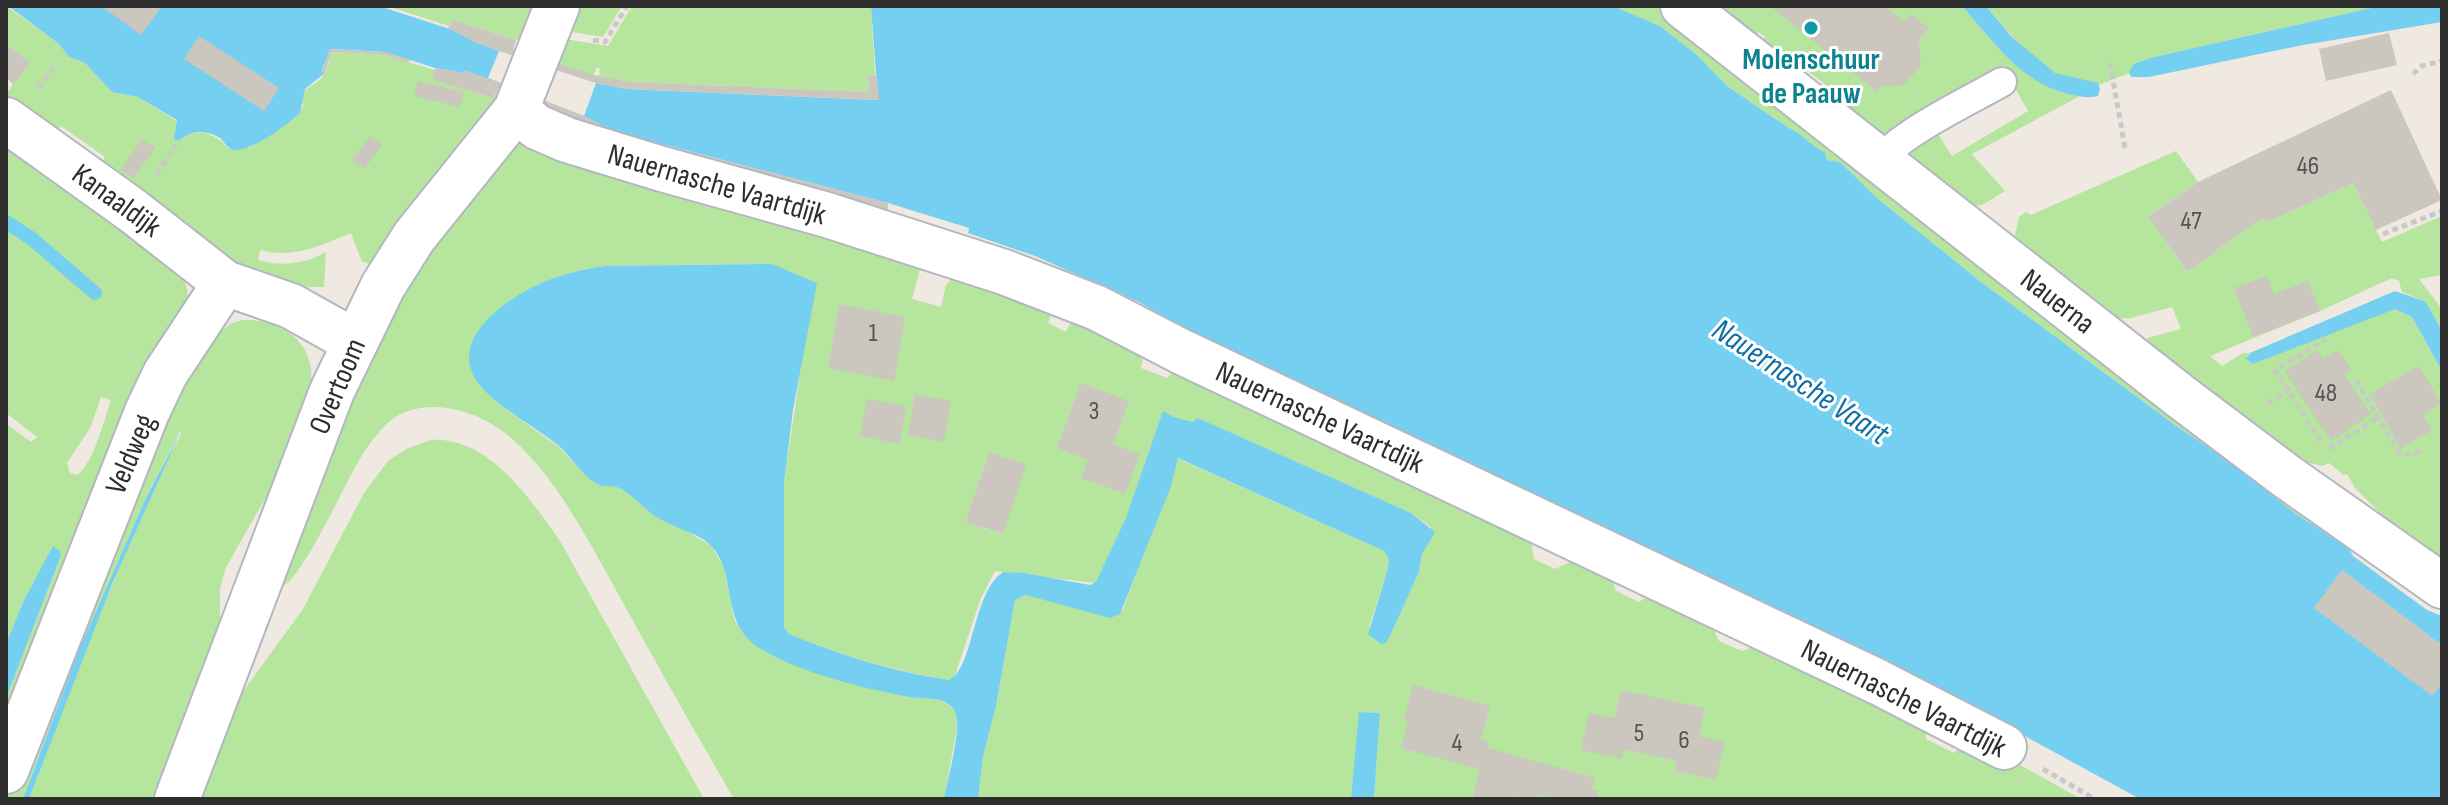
<svg xmlns="http://www.w3.org/2000/svg" width="2448" height="805" viewBox="0 0 2448 805" font-family="'Sofia Sans Condensed',sans-serif">
<rect width="100%" height="100%" fill="#efe9e1"/>
<g fill="#b6e59e" fill-rule="evenodd">
<path d="M6 6 59 44 69 57 85 63 112 92 138 97 177 121 175 133 179 141C196 126 214 132 228 148H249L295 118 303 107C301 84 310 91 322 77 328 71 329 60 332 52L384 55 435 70 434 80 493 98 498 88 501 89 470 134 423 191 371 264 362 262 351 233C320 246 293 259 260 250L258 260C281 267 305 264 326 252L324 287H307L230 265 151 197 103 161 105 157 61 126 52 138 6 106V95L13 84 6 78Z"/>
<polygon points="387,6 531,6 539,8 525,39 516,40 453,20 449,26"/>
<polygon points="581,6 622,6 603,37 571,32"/>
<polygon points="632,6 871,6 875,76 868,77 869,92 630,82 599,76 600,69 597,67 591,82 554,69 564,39 608,46"/>
<path d="M1613 6H1664L2344 534 2349 548 2296 514 2227 460 2175 425 1981 282 1877 198 1840 162 1827 160 1825 152C1809 145 1803 133 1789 128L1727 86 1697 55 1660 26Z"/>
<path d="M1711 6H1962C2000 49 2020 83 2080 96L1972 154 2005 191 1982 205 1968 206 1898 162 1938 134 1952 156 2028 111 2015 88 2001 71 1897 125 1875 143 1817 98 1826 85 1808 71 1799 83 1756 49 1765 37 1759 32 1748 44Z"/>
<path d="M1986 6H2380L2150 58 2134 64 2130 73 2098 85C2085 77 2069 80 2055 73 2031 63 2004 25 1986 6Z"/>
<path d="M6 133 171 256C180 271 189 283 188 302L6 722V698L61 557 35 580 23 602 6 644V424L31 442 37 437 6 413ZM101 397 111 400C104 420 94 463 77 475L70 473 67 463 90 428Z"/>
<path d="M522 142 922 262 912 299 941 307 946 285 955 275 1054 307 1048 323 1066 332 1074 315 1145 347 1141 368 1167 378 1183 361 1530 532 1534 559 1555 569 1575 560 1613 577 1615 590 1639 602 1651 594 1709 620 1719 641 1742 651 1761 644 1925 719 1926 739 1954 753 1965 742 2006 757 2081 799H1374L1380 713 1360 712 1351 799H978L983 757 996 706 1015 600 1026 595 1123 610C1140 559 1165 510 1177 458L1384 551 1389 559 1388 568 1369 627 1390 636 1419 572 1422 554 1431 527 1411 513 1223 429 1197 419 1194 422 1174 417 1163 412C1146 461 1125 543 1095 583L995 571 981 598 954 678 949 680C894 671 841 655 789 634L784 627V483L802 360 757 264 606 266C559 271 516 290 483 325L488 394 504 408 559 447 582 472 600 485 616 486 711 546 724 567 734 619 739 627 760 648 819 673 916 698 936 699 946 703 956 712 957 728 944 799H734C695 732 657 665 620 597 590 544 557 477 510 437 481 412 432 396 397 416 386 423 379 432 371 442 349 469 305 581 278 589 314 496 345 399 393 312 414 274 440 240 465 205 479 186 501 152 522 142ZM989 452 1025 464 1002 534 965 522Z"/>
<polygon points="2176,151 2198,182 2148,216 2187,272 2262,218 2265,223 2353,183 2382,242 2442,216 2442,275 2419,279 2442,309 2442,331 2426,302 2402,292 2399,281 2392,278 2320,311 2210,356 2222,366 2243,353 2250,353 2247,355 2253,364 2388,310 2395,309 2412,317 2442,371 2442,573 2380,521 2380,513 2355,488 2347,474 2344,475 2329,463 2322,466 2279,455 2146,352 2151,344 2147,338 2181,329 2172,307 2131,318 2115,319 2014,240 2019,217 2026,212 2031,215"/>
<path d="M243 320C280 318 315 342 311 381L268 494 226 567 220 589V622L154 799H29C76 676 121 551 181 434L180 431 146 498 79 650 23 799H6L137 458 206 343 232 323Z"/>
<path d="M431 440C489 436 531 500 560 541L704 799H200L244 690 303 609 364 493 388 461 408 448Z"/>
</g>
<g fill="#75cff0">
<path d="M8 6H379L450 29 499 51 596 83 627 89 878 100 871 6H1613L1660 26 1697 55 1727 86 1789 128C1803 133 1809 145 1825 152L1827 160 1840 162 1877 198 1981 282 2175 425 2227 460 2296 514 2349 548 2353 556 2427 610 2442 616V799H2140L1992 718 1254 368 1139 302 1035 256 968 233 969 228 888 203 616 132C568 108 516 90 466 71L464 73 435 68 385 52 330 49 322 71 325 73 305 89 300 113C289 124 249 153 234 150 227 148 225 143 220 138 206 129 191 130 179 141L174 139 177 120 138 97 112 92 85 63 69 57 59 44Z"/>
<path d="M1962 6H1986L2012 37 2055 73 2098 83 2100 89 2098 96C2089 98 2082 97 2073 95 2022 85 1994 42 1962 6Z"/>
<polygon points="2380,6 2442,6 2442,22 2303,45 2149,77 2131,77 2129,72 2134,64 2150,58"/>
<path d="M772 264 817 283 793 410 784 483V627L789 634C841 655 894 672 949 680 974 669 972 593 1003 572L1024 573 1090 585 1096 582 1126 518 1163 411 1174 417 1193 422 1197 418 1223 429 1411 513 1435 532 1422 554 1419 572 1390 636 1386 643 1381 644 1368 634 1388 568 1389 559 1384 551 1178 458 1170 489 1120 614 1110 618 1026 595 1015 600 996 706 983 757 978 799H944C947 780 964 724 954 710 944 695 925 700 910 697 862 688 802 674 761 649 717 622 740 573 709 544 696 532 675 528 660 519 645 511 633 494 617 487 611 485 604 487 599 485 583 477 573 459 560 447 523 414 430 381 487 320 518 288 562 271 606 266Z"/>
<polygon points="2395,291 2426,302 2442,331 2442,371 2412,317 2395,309 2253,364 2246,359 2250,353"/>
<polygon points="181,431 112,584 29,799 23,799 79,650 146,498"/>
<polygon points="53,546 60,551 61,556 6,698 6,644 23,602"/>
<polygon points="1359,712 1380,713 1374,799 1351,799"/>
</g>
<polygon fill="#efe9e1" points="499,51 596,83 584,116 488,78"/>
<g fill="none" stroke-linecap="round" stroke-linejoin="round">
<polyline stroke="#75cff0" stroke-width="14" points="6,222 31,238 95,293"/>
</g>
<g fill="#cbc7bf">
<polygon points="101,6 162,6 141,35"/>
<polygon points="1770,6 1885,6 1903,21 1910,14 1929,28 1919,40 1921,65 1904,85 1879,87 1876,91"/>
<polygon points="453,20 516,40 513,49 594,75 630,82 869,92 868,76 877,76 879,100 627,89 596,83 476,43 448,28"/>
<polygon points="2389,33 2397,65 2326,81 2319,49"/>
<polygon points="199,36 279,88 264,111 184,59"/>
<polygon points="6,45 30,62 14,84 6,78"/>
<polygon points="330,49 385,52 410,60 409,63 384,55 332,52 325,73 322,72"/>
<polygon points="435,68 464,73 465,71 484,77 584,116 616,132 888,203 888,210 612,138 498,88 493,98 433,80"/>
<polygon points="418,81 464,92 460,107 414,96"/>
<polygon points="2391,90 2442,200 2376,230 2353,183 2265,223 2262,218 2187,272 2148,216 2198,182"/>
<polygon points="370,136 382,145 364,169 352,160"/>
<polygon points="142,139 155,148 134,178 121,170"/>
<polygon points="2267,276 2274,294 2308,281 2320,311 2253,337 2234,288"/>
<polygon points="839,304 905,317 894,381 828,368"/>
<polygon points="2317,350 2323,359 2338,350 2351,369 2344,374 2371,414 2331,441 2285,372"/>
<polygon points="2419,366 2441,403 2423,414 2432,430 2401,448 2370,394"/>
<polygon points="1081,383 1129,401 1113,444 1140,454 1125,494 1081,478 1088,460 1057,448"/>
<polygon points="915,394 951,401 944,442 908,435"/>
<polygon points="867,399 906,406 900,444 860,436"/>
<polygon points="989,452 1026,464 1003,534 965,522"/>
<polygon points="2342,570 2442,645 2442,683 2432,696 2314,608"/>
<polygon points="1413,685 1490,706 1481,739 1489,741 1488,748 1596,778 1592,789 1599,791 1596,799 1554,799 1537,794 1536,799 1517,796 1516,799 1472,799 1480,769 1401,748 1408,721 1404,720"/>
<polygon points="1621,690 1705,708 1699,736 1725,742 1716,780 1675,771 1677,761 1624,749 1622,759 1581,750 1589,713 1615,718"/>
</g>
<g fill="none" stroke-linecap="round" stroke-linejoin="round">
<defs>
<path id="lane" d="M1880 161C1897 135 1972 99 2002 82"/>
<g id="street">
<polyline points="1683,6 2180,396 2286,476 2442,586"/>
<polyline points="516,110 537,127 567,140 662,169 827,215 1004,272 1097,308 1180,351 1878,682 2004,747"/>
<polyline points="6,120 133,211 225,283 291,306 355,342"/>
<polyline points="6,771 147,412 165,374 225,283"/>
</g>
<polyline id="secondary" points="177,799 332,391 383,286 414,237 516,110 557,6"/>
</defs>
<use href="#lane" stroke="#b4b7c1" stroke-width="32"/>
<use href="#street" stroke="#b4b7c1" stroke-width="48"/>
<use href="#secondary" stroke="#b4b7c1" stroke-width="48"/>
<g stroke="#c9c9c9" stroke-width="5" stroke-dasharray="6 4" stroke-linecap="butt">
<polyline points="593,40 605,42 627,6"/>
<polyline points="2110,63 2125,148"/>
<polyline points="2413,74 2422,66 2442,61"/>
<polyline points="39,88 57,63"/>
<polyline points="157,174 176,145"/>
<polyline points="2383,234 2442,211"/>
<polyline points="2356,380 2399,452 2411,455 2423,449"/>
<polyline points="2268,403 2288,391"/>
<polyline points="2321,441 2275,370 2326,339"/>
<polyline points="2329,449 2379,417"/>
<polyline points="2043,769 2095,799"/>
</g>
<use href="#lane" stroke="#fff" stroke-width="28"/>
<use href="#street" stroke="#fff" stroke-width="44"/>
<use href="#secondary" stroke="#fff" stroke-width="44"/>
</g>
<circle fill="#0f9aa8" stroke="#fff" stroke-width="3" cx="1811" cy="28" r="8"/>
<g text-anchor="middle" stroke-width="6" stroke-linejoin="round" paint-order="stroke">
<g font-size="26" fill="#555452">
<text x="2308" y="174">46</text>
<text x="2191" y="229">47</text>
<text x="873" y="341">1</text>
<text x="2326" y="401">48</text>
<text x="1094" y="419">3</text>
<text x="1639" y="741">5</text>
<text x="1684" y="748">6</text>
<text x="1457" y="751">4</text>
</g>
<g font-size="30" font-weight="bold" fill="#0d838f" stroke="#fff">
<text x="1811" y="69">Molenschuur<tspan x="1811" dy="34">de Paauw</tspan></text>
</g>
<g font-size="30" fill="#2e2e2e" stroke="#fff">
<text transform="translate(717 184) rotate(16)" y="10">Nauernasche Vaartdijk</text>
<text transform="translate(117 200) rotate(36)" y="10">Kanaaldijk</text>
<text transform="translate(2058 301) rotate(38)" y="10">Nauerna</text>
<text transform="translate(337 386) rotate(-67)" y="10">Overtoom</text>
<text transform="translate(1320 417) rotate(25)" y="10">Nauernasche Vaartdijk</text>
<text transform="translate(130 454) rotate(-67)" y="10">Veldweg</text>
<text transform="translate(1904 698) rotate(27)" y="10">Nauernasche Vaartdijk</text>
</g>
<g font-size="32" font-style="italic" fill="#0d6fa3" stroke="#fff">
<text transform="translate(1801 381) rotate(33)" y="11">Nauernasche Vaart</text>
</g>
</g>
<rect width="2448" height="805" fill="none" stroke="#2e2e2e" stroke-width="16"/>
</svg>
